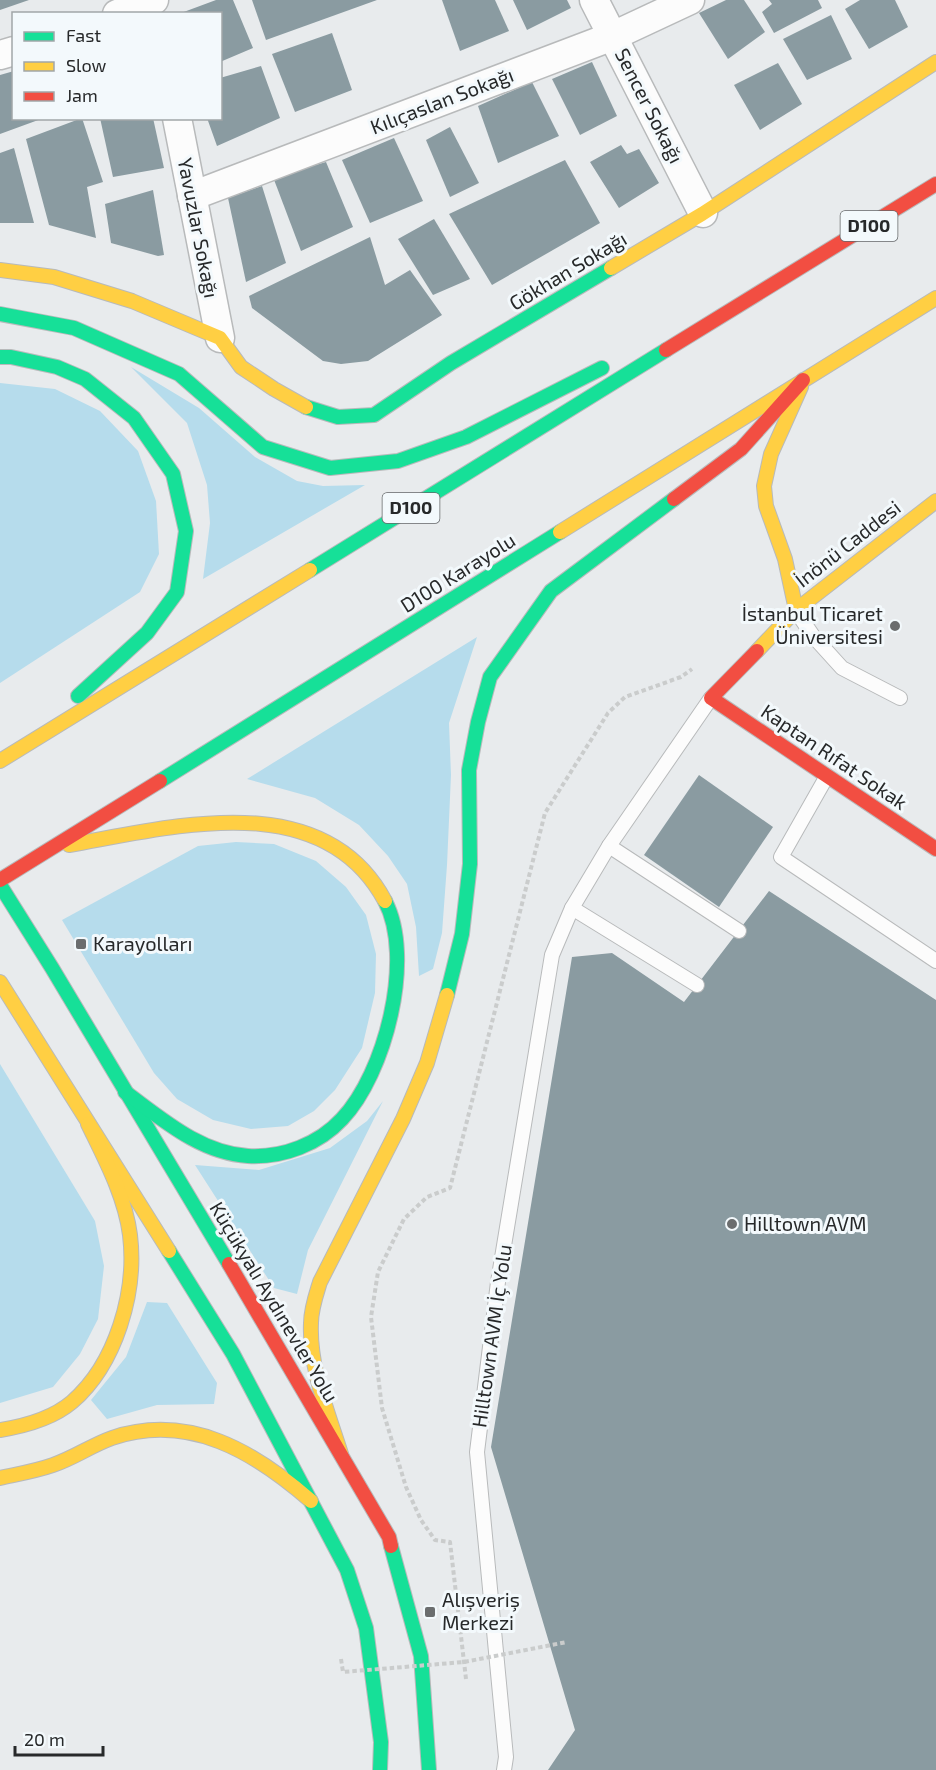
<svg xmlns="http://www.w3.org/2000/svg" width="936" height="1770" viewBox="0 0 936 1770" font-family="'Exo 2',sans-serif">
<rect width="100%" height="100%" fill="#e8ebed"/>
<g fill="#b6dcec">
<polygon points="131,367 199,408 255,457 297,481 323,486 365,485 203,579 210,523 207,485 187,423"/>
<polygon points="0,383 55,389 100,411 138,451 156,501 159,554 140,592 0,683"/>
<polygon points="477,637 449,723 451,775 447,865 442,933 433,969 419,976 416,927 407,884 388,856 359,825 315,798 247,779"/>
<polygon points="236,842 274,844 316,861 346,887 366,915 376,954 375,993 362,1048 335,1090 314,1111 288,1126 251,1129 213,1120 177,1099 154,1073 62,920 198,846"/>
<polygon points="0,1064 95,1221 104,1266 98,1319 80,1354 53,1387 0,1403"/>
<polygon points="383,1101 308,1250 297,1294 274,1288 195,1165 259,1170 330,1148 367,1121"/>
<polygon points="147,1302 167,1303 217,1383 214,1404 157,1405 107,1419 91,1400 126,1357"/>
</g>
<g fill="#8a9ba1">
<polygon points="0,0 29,0 0,10"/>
<polygon points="216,0 233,0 253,48 220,62 220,14 181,13"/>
<polygon points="252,0 377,0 266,40"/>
<polygon points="442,0 495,0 509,31 460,51"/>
<polygon points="513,0 567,0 571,8 527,30"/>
<polygon points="726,0 744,0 765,32 728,59 699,13"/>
<polygon points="769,0 818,0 822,8 774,33 762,12 772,4"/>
<polygon points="860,0 895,0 908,27 869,49 845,9"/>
<polygon points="831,15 852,59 807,80 783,39"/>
<polygon points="332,33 352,90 295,112 272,54"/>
<polygon points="592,62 617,116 580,135 552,79"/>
<polygon points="778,63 802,104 760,130 734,85"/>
<polygon points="261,66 280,118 217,146 207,118 220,118 220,78"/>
<polygon points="14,71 14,118 41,119 0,134 0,75"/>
<polygon points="532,82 559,136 498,163 478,106"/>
<polygon points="82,118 103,182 87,187 96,238 49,225 26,139"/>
<polygon points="100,118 153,118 164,168 113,177"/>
<polygon points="450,127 479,183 450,197 426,140"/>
<polygon points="394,138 423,201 370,223 342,160"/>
<polygon points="621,145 627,154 639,149 659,183 619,208 590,162"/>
<polygon points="14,148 34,223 0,223 0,153"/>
<polygon points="565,160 600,223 492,285 449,214"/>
<polygon points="326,162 353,227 301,251 273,177"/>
<polygon points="262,186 286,263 246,282 228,198"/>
<polygon points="153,190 164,255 158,256 111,243 105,204"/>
<polygon points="434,219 470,279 433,295 398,239"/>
<polygon points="370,237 385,285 410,270 442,315 368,361 341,364 323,361 252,308 249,296"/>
<polygon points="699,775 773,827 719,907 644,855"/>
<polygon points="769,891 936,1000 936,1770 548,1770 575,1730 491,1447 572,957 612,953 684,1002"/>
</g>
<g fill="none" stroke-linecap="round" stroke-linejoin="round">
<defs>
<g id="lane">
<polyline points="796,611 813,636 842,668 900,698"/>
<polyline points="827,776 781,857 936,961"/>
<polyline points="609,846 739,931"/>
<polyline points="572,908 697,985"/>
<polyline points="504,1770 506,1757 477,1452 498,1282 552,955 572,908 609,846 711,698"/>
</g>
<g id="street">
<polyline points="594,0 703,213"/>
<polyline points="117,14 154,0"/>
<polyline points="0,55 14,51"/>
<polyline points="177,118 220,338"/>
<polyline points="192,196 613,36 690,0"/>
</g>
<g id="fast">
<polyline points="0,314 74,328 179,374 263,447 330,468 398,461 466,437 602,368"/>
<polyline points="0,357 11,357 57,367 85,379 134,418 173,474 186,531 177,592 147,633 78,696"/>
<polyline points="306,407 338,417 374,415 451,363 611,268"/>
<polyline points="310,570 666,350"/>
<polyline points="160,781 560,532"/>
<polyline points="0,885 52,968 229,1264"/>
<polyline points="447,995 462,934 470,864 469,770 478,722 490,677 551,591 674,499"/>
<path d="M125 1092C162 1119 200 1153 248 1156 283 1158 319 1144 342 1119 385 1074 415 958 385 901"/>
<polyline points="169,1251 233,1354 347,1570 366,1628 381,1742 380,1770"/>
<polyline points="391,1546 421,1656 429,1770"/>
</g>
<g id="slow">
<polyline points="611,268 702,214 936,62"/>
<polyline points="0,270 54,277 132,301 220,338 241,367 274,389 306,407"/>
<polyline points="560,532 936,298"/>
<polyline points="796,610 785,559 766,506 764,486 771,454 801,387"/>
<polyline points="757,651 796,610 936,501"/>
<polyline points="0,761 310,570"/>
<path d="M69 845C172 827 323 785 385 901"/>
<polyline points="0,982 169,1251"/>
<path d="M0 1430C25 1426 52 1419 72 1402 116 1364 137 1292 130 1235 125 1196 105 1159 88 1124"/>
<path d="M341 1454C328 1412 309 1368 311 1323 311 1309 316 1295 320 1282L403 1119 427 1063 447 995"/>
<path d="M0 1478C18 1474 36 1471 53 1465 74 1458 92 1445 112 1438 189 1412 255 1452 311 1501"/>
</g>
<g id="jam">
<polyline points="666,350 936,184"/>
<polyline points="674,499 741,449 803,380"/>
<polyline points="757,651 711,698 936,849"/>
<polyline points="0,880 160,781"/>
<polyline points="229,1264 389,1537 391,1546"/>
</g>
</defs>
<use href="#lane" stroke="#b8babb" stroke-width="16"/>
<use href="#street" stroke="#b8babb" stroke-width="31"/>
<use href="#fast" stroke="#b8babb" stroke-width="16"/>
<use href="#slow" stroke="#b8babb" stroke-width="16"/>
<use href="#jam" stroke="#b8babb" stroke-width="16"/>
<polyline stroke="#cacccc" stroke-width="4" stroke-dasharray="4.5 3" stroke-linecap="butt" points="466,1679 450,1542 435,1540 421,1520 406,1487 382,1408 371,1317 378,1272 404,1219 427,1197 450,1188 545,813 608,713 625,697 681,677 692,669"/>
<use href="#lane" stroke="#fcfcfc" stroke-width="14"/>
<use href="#street" stroke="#fcfcfc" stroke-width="28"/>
<use href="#fast" stroke="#16e098" stroke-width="14"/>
<use href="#slow" stroke="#ffcf43" stroke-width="14"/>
<use href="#jam" stroke="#f24e42" stroke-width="14"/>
<polyline stroke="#cacccc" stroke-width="4" stroke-dasharray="4.5 3" stroke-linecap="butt" points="341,1659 343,1672 464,1662 567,1642"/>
</g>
<g fill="#6b6d6e" stroke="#f3f9fc" stroke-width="2">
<circle cx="895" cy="626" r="6"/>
<rect x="75" y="938" width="12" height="12" rx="3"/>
<circle cx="732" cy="1224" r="6"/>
<rect x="424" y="1606" width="12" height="12" rx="3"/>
</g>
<g text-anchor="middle" stroke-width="6" stroke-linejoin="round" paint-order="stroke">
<g fill="#f3f9fc" stroke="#646769" stroke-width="1.5">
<rect x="840.5" y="211" width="57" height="30" rx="4.5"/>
<rect x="382.5" y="493" width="57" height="30" rx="4.5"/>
</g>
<g font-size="18" font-weight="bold" fill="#27292a">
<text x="869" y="232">D100</text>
<text x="411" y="514">D100</text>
</g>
<g font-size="20" fill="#27292a" stroke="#f3f9fc">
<text transform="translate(442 101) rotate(-21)" y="7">Kılıçaslan Sokağı</text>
<text transform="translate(649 106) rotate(63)" y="7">Sencer Sokağı</text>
<text transform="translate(198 228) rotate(79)" y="7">Yavuzlar Sokağı</text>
<text transform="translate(568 271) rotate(-31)" y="7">Gökhan Sokağı</text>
<text transform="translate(848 544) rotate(-38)" y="7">İnönü Caddesi</text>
<text transform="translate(458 573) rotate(-32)" y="7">D100 Karayolu</text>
<text transform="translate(834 757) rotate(34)" y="7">Kaptan Rıfat Sokak</text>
<text transform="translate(274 1302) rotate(59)" y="7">Küçükyalı Aydınevler Yolu</text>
<text transform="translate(492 1336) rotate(-82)" y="7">Hilltown AVM İç Yolu</text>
</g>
<g font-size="20" fill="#27292a" stroke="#f3f9fc" text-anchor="start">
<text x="883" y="621" text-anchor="end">İstanbul Ticaret<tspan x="883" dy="23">Üniversitesi</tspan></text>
<text x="93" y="951">Karayolları</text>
<text x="744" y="1231">Hilltown AVM</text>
<text x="442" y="1607">Alışveriş<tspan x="442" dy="23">Merkezi</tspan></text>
</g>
</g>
<rect x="12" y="12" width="210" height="108" fill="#f3f9fc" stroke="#a1a6a8" stroke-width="1.5"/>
<rect x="24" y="32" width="30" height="9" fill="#16e098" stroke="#a1a6a8" stroke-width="1.5"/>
<text x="66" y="42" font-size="18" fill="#27292a">Fast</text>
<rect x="24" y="62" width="30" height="9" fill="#ffcf43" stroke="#a1a6a8" stroke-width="1.5"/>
<text x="66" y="72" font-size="18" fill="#27292a">Slow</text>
<rect x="24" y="92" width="30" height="9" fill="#f24e42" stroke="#a1a6a8" stroke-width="1.5"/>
<text x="66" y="102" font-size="18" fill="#27292a">Jam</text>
<path d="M15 1746v9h88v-9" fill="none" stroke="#27292a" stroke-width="3"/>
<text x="24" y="1746" font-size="18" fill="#27292a" stroke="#f3f9fc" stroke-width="4.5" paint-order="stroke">20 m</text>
</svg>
